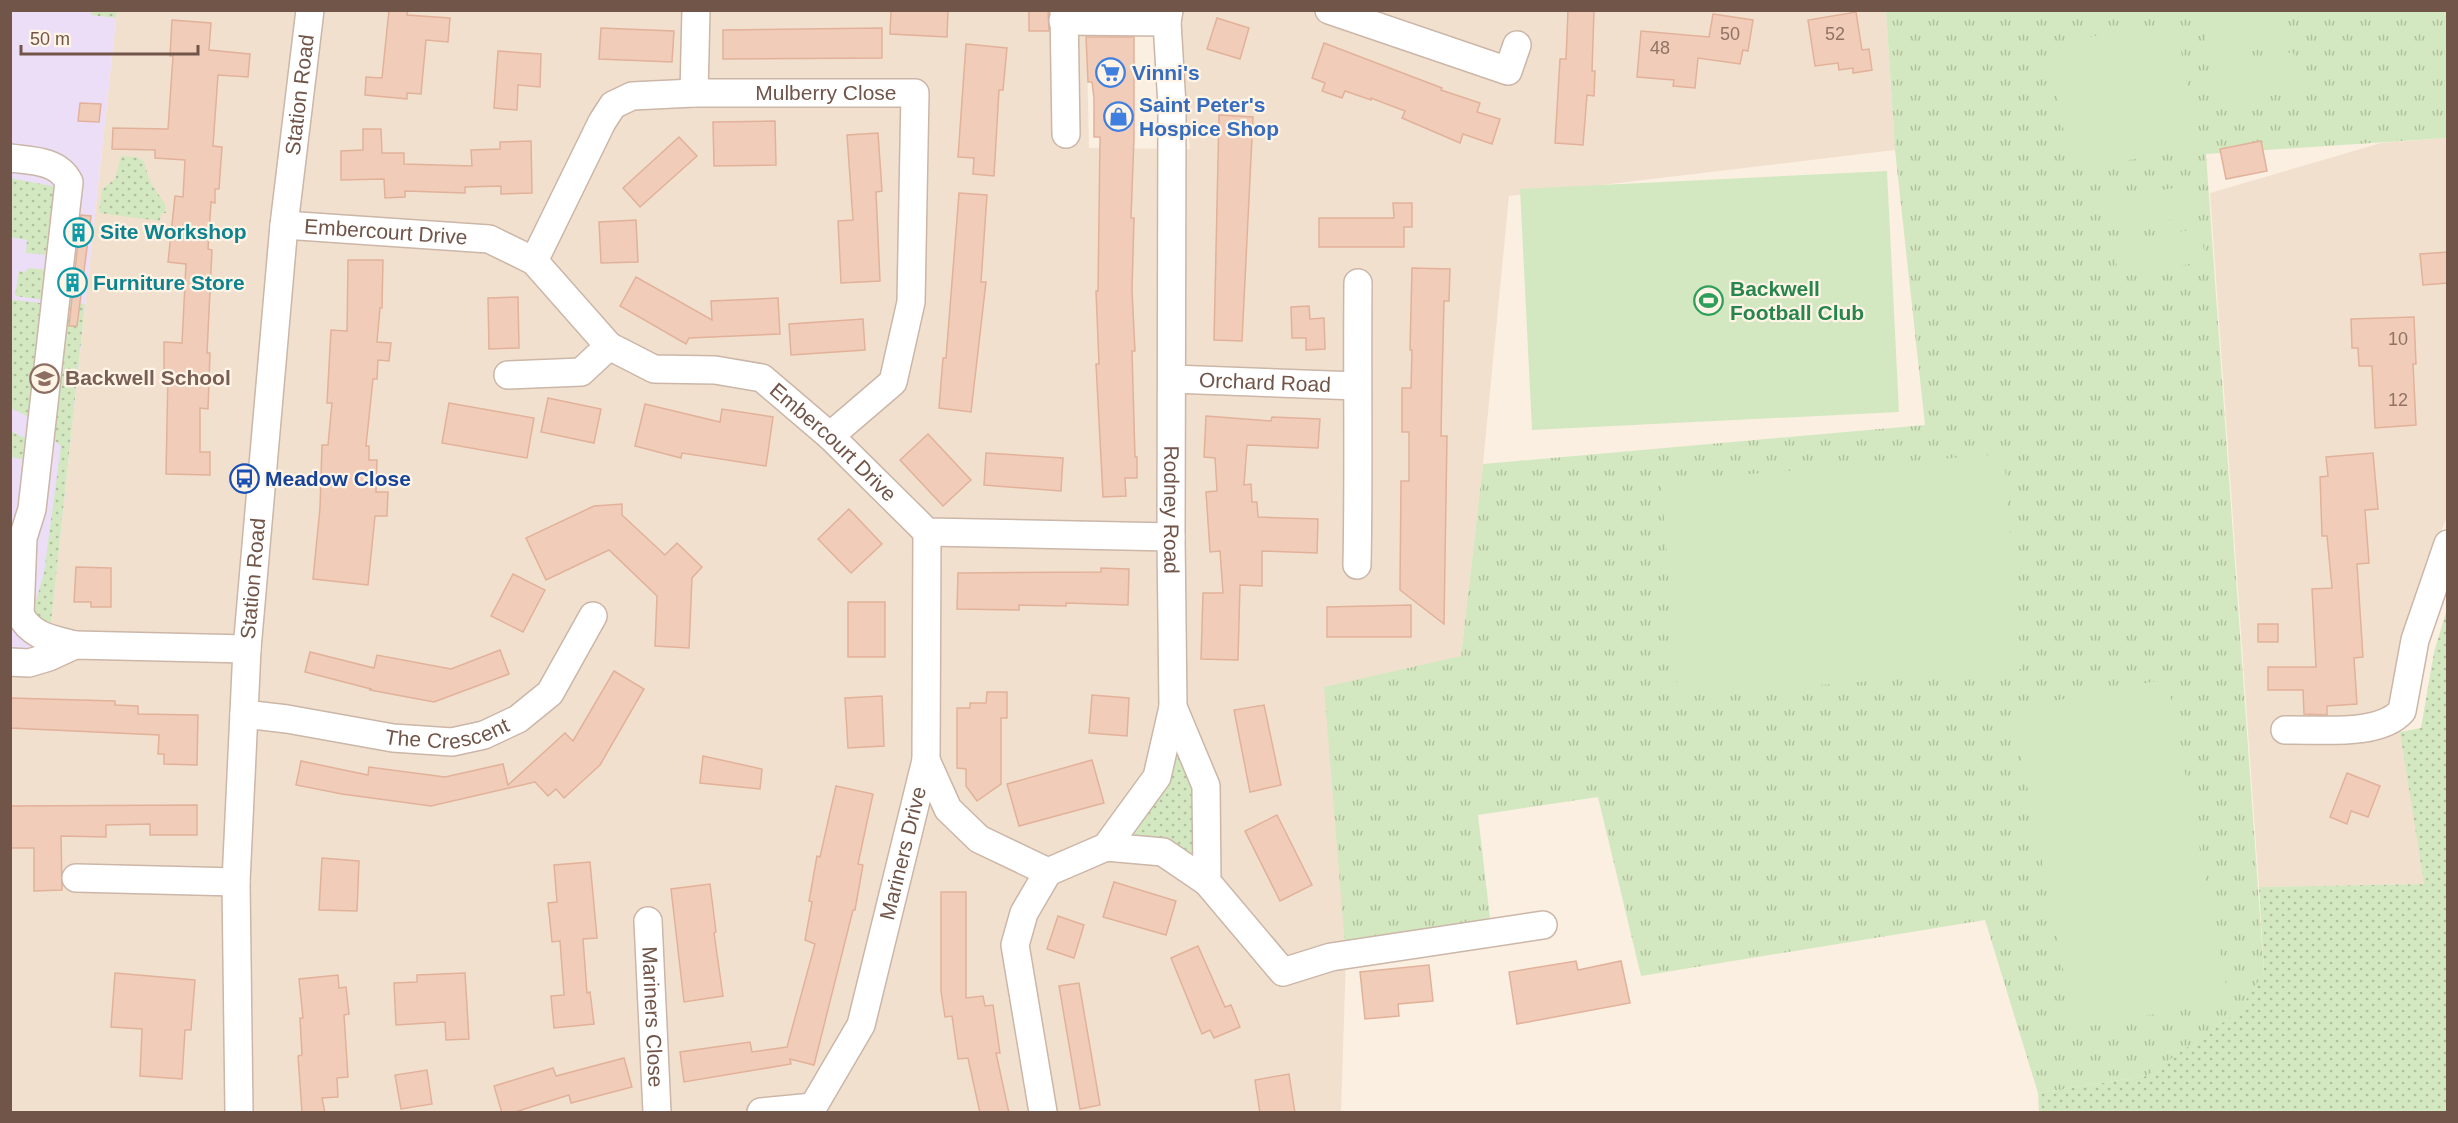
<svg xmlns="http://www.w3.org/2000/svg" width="2458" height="1123" viewBox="0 0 2458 1123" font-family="Helvetica,sans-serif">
<defs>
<pattern id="grass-dots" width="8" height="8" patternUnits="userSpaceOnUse" patternTransform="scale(1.5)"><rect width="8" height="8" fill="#d3e8c0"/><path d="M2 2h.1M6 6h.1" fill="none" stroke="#b0bf9e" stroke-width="1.8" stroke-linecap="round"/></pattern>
<pattern id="park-tufts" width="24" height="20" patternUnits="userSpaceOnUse" patternTransform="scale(1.5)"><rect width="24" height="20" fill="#d3e8c0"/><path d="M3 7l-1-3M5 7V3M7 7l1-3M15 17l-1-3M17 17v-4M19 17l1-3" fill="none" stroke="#b0bf9e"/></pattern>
</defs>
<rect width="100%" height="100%" fill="#fbefe1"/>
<g fill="#f2e0cf">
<polygon points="117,11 1086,11 1089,148 1190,149 1173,11 1886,11 1895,150 1509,196 1483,464 1461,656 1346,958 1341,1112 11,1112 10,648 48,650"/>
<polygon points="2447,138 2447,517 2427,563 2402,635 2396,703 2425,884 2259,887 2210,193 2381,143"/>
</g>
<polygon fill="#ecdef7" points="10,11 117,11 48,650 11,648"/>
<g fill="url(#grass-dots)">
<polygon points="91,11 117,11 116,18 91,15"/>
<polygon points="121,156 137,157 144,162 150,182 165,204 166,213 161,213 160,221 99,213 102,189 115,179"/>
<polygon points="10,178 57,187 49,255 26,253 27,240 11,237"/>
<polygon points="29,268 48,270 45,300 15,296 19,271 25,272"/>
<polygon points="14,300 48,304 35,420 11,408 10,302"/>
<polygon points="62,301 85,304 51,623 39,619 34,608 44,573 61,446 47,434"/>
<polygon points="10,431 34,442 32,461 11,457"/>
<polygon points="2447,609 2447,1112 2039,1112 2038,1093 2146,1076 2264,973 2259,887 2424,884 2400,732 2421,728 2434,652"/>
<polygon points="1173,708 1206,787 1207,882 1107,846 1157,777"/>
</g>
<polygon fill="url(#park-tufts)" points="1886,11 2447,11 2447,138 2206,154 2264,973 2238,1012 2146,1076 2038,1093 1985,920 1641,976 1598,797 1478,815 1490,918 1346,958 1324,687 1461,656 1483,464 1925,425 1895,150"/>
<g fill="#d3e8c0">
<polygon points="2249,10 2285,11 2292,43 2210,59 2202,20"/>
<polygon points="2176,22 2198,148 2071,170 2048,44"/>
<polygon points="2293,52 2302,89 2220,107 2212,70"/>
<polygon points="1887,171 1899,412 1532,430 1520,189"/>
<polygon points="2192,185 2197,216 2111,230 2106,199"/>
<polygon points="2200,228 2206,261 2119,277 2113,244"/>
<polygon points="2004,454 2021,669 1678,696 1661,481"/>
<polygon points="2167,679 2229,1000 2075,1029 2012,709"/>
</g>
<g fill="#f0ccb9" stroke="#e2b19a" stroke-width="1.5">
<polygon points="389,10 408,10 407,15 450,18 448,42 426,40 421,94 407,93 407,99 365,95 366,77 382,78"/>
<polygon points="891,10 948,10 947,37 890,34"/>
<polygon points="1029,10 1048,10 1049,31 1029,31"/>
<polygon points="1568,10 1594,10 1592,71 1595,71 1594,96 1587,95 1583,145 1555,143 1560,59 1566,59"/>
<polygon points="1856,12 1862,50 1869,49 1872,70 1853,73 1853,68 1839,70 1838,63 1815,66 1808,20"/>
<polygon points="1713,14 1753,20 1748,51 1743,50 1740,64 1698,58 1695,88 1673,86 1674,80 1637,77 1641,31 1709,37"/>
<polygon points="1217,18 1249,28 1240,59 1207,49"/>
<polygon points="172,20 211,23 209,50 250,54 248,77 218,75 213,146 222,147 219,189 215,189 215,203 211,202 208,249 212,250 207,353 210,353 208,409 200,408 200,452 210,452 210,475 166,474 168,373 164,373 164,342 182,343 186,264 168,262 175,196 183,197 185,160 155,158 155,150 112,149 113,128 168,129 173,56 170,56"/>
<polygon points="601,28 674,31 672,62 599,59"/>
<polygon points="882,28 882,58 723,59 723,30"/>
<polygon points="1086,37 1134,37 1134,137 1131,218 1134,218 1132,290 1135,351 1132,351 1135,457 1137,457 1137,478 1125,478 1126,496 1103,497 1096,364 1099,364 1096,291 1098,291 1100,137 1094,137 1094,98 1092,82 1088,82"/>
<polygon points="1324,43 1442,88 1441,90 1480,103 1477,112 1500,119 1492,144 1463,134 1460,143 1402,118 1405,111 1371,98 1371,100 1345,91 1342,98 1322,91 1325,83 1312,78"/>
<polygon points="966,44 1007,48 1003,90 999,90 994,176 973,174 974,158 958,157"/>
<polygon points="498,51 541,54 540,87 518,85 517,110 494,108"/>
<polygon points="80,103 101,104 99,122 78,121"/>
<polygon points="1219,115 1253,117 1242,341 1214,340"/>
<polygon points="775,121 776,165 714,166 713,122"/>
<polygon points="363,129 381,129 382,153 404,153 404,164 472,166 471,150 500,149 500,142 531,141 532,193 501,194 501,186 465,187 465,193 405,191 405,197 385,198 384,179 341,180 341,151 363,150"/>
<polygon points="878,133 882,191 876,192 880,281 841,283 838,221 853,220 847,135"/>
<polygon points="679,137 697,156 640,207 623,188"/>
<polygon points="2261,141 2267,171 2226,179 2220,149"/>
<polygon points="959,193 987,195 981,282 986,282 971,412 939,408 943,358 946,358"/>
<polygon points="1393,203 1412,203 1412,227 1404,227 1404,247 1319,247 1319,218 1394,218"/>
<polygon points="81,215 91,216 77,326 69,326"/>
<polygon points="636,220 638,262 601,263 599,222"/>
<polygon points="2448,252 2448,283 2423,285 2420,254"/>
<polygon points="348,260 383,260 382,308 380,308 377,342 391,343 389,361 378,360 377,379 373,379 366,446 369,446 369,460 377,460 376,492 388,492 387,516 375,516 368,585 313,579 320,508 322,445 328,445 332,403 327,403 331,330 347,331"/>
<polygon points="1412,268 1450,269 1449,301 1444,301 1442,382 1441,436 1447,436 1444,624 1400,590 1401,481 1409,481 1409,432 1402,432 1402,388 1411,388 1412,350 1410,350"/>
<polygon points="636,277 712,320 711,301 778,298 780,334 689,338 686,344 620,306"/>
<polygon points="518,297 519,348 489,349 488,298"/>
<polygon points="1309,306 1310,319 1324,318 1325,349 1306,350 1306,338 1292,338 1291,307"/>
<polygon points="2414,317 2416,364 2413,364 2416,425 2375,428 2372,366 2359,366 2358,348 2352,348 2351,319"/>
<polygon points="863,319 865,350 791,355 789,324"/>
<polygon points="548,398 601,409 594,443 541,432"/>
<polygon points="449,403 534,418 527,458 442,443"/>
<polygon points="645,404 720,422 722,409 773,417 766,466 682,453 681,458 635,446"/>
<polygon points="1206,416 1271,421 1272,417 1320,419 1318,448 1247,445 1244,485 1251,484 1252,502 1257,502 1258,517 1318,519 1317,553 1262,551 1262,586 1240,585 1238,660 1201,659 1203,593 1223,593 1220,551 1210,552 1206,492 1217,491 1215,458 1204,457"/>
<polygon points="928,434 971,480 943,506 900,460"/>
<polygon points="986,453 1063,458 1061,491 984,485"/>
<polygon points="2373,453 2378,509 2365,510 2369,563 2357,564 2363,657 2354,658 2357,704 2327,706 2327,715 2304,714 2303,690 2268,690 2268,667 2316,667 2312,589 2332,588 2327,536 2322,536 2320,477 2328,476 2326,457"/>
<polygon points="622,504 622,515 665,555 677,543 702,567 692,578 689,648 655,646 657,596 609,550 546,580 526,538 594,506"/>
<polygon points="849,509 882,544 851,573 818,539"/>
<polygon points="76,567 111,568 111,607 91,607 91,602 74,602"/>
<polygon points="1101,568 1129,569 1128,605 1066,603 1066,606 1019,605 1019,610 957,609 958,573 1101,572"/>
<polygon points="513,574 545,590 523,632 491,616"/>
<rect x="848" y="602" width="37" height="55"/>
<polygon points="1411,605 1411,637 1327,637 1327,607"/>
<rect x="2258" y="624" width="20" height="18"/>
<polygon points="500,650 509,674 434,702 370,690 371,689 305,672 310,652 374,668 377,655 451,669"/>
<polygon points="614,671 644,689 600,765 564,798 556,789 548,796 535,782 431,806 342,794 296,785 301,761 368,775 369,767 445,777 503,764 508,785 565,733 573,741"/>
<polygon points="987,692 1007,692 1007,718 1001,718 1001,784 977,801 966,786 966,769 957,768 957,708 970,708 970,703 986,703"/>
<polygon points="1092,695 1129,698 1127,736 1089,733"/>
<polygon points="882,696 884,746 848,748 845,698"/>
<polygon points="10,698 115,701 115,705 138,706 138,714 198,715 197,765 164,764 164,754 158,754 159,735 10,728"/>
<polygon points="1264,705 1281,785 1250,792 1234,710"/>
<polygon points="703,756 762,769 760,789 700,783"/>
<polygon points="1092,760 1104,803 1019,826 1007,784"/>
<polygon points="2347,773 2380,786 2368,817 2351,811 2347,824 2330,817"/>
<polygon points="836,786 873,794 858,864 863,865 855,910 853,910 814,1065 790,1059 791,1064 684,1082 680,1052 750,1042 752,1052 787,1047 815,944 805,940 812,902 809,901 817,856 820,857"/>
<polygon points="197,805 197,835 150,835 150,824 106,825 106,837 61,836 62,890 34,891 34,848 10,848 10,806"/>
<polygon points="1277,815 1312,885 1280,901 1245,831"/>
<polygon points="322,858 359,861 357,911 319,910"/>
<polygon points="590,862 597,938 583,939 587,993 590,992 594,1024 554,1028 551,996 564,995 560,941 552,942 548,903 557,902 554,865"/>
<polygon points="1114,882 1176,901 1166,935 1103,917"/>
<polygon points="710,884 716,932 714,933 723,996 684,1002 671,889"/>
<polygon points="941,892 966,892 966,998 983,996 985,1006 993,1005 1000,1053 996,1053 1009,1113 980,1113 968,1058 958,1059 952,1016 945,1017 941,991"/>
<polygon points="1058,916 1084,925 1074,958 1047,949"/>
<polygon points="1198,946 1225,1007 1231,1005 1240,1027 1214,1038 1210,1030 1202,1034 1171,958"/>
<polygon points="1576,961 1578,970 1621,961 1630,1003 1517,1024 1509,972"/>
<polygon points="1429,965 1433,1001 1398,1004 1399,1016 1365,1019 1360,972"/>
<polygon points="115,973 195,980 191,1030 185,1030 182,1079 140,1076 142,1029 111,1027"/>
<polygon points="465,973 469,1039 446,1040 445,1022 396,1025 394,983 417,982 417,975"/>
<polygon points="338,975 339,988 346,987 349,1014 344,1015 348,1077 337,1078 338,1097 322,1098 325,1113 302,1113 298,1056 302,1055 300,1018 303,1018 299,979"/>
<polygon points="1079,983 1100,1105 1080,1109 1059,986"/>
<polygon points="624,1058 632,1087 571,1103 569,1095 512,1113 502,1113 494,1086 553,1068 556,1076"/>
<polygon points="427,1070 432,1104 401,1109 395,1075"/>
<polygon points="1289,1074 1295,1113 1260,1113 1255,1080"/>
</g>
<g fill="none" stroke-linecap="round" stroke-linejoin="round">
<defs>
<g id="minor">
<polyline points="1064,10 1066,134"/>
<path id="s1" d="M1169 10 1167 22 1172 106 1171 537 1173 707 1206 786 1207 882 1283 972 1331 957 1543 925"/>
<polyline points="1329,10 1508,71 1517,45"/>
<polyline points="1063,21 1167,22"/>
<polyline points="694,93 696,10"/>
<path d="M10 158C32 161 58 160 69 182L32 509 23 538 20 614C31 637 53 639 75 645"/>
<path id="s2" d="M284 225 489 239 534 261 609 346 654 369 715 370 762 378 830 436 927 532 1171 537"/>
<path id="s3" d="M534 261 602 122 613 105 632 96 694 93H915L911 302 893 382 830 436"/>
<polyline points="508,375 581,372 609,346"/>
<path id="s4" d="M1172 379 1357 386"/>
<path d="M1357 565C1359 471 1357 377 1358 283"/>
<polyline points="10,662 29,663 49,657 75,645 247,649"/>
<path id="s5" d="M244 714 287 719 393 738 452 742 484 735 518 719 550 693 593 616"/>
<path d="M2285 730C2319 729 2379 737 2402 711L2415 640 2448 544"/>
<polyline points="926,760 948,809 979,839 1048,872 1106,847 1157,777 1173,707"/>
<polyline points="1106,847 1163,852 1207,882"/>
<polyline points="76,878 236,882"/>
<path id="s6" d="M648 921 657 1112"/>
<path id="s7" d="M239 1112 236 882 247 649 284 225 310 10"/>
<path id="s8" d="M761 1112 813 1107 861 1025 926 760 927 532"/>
<polyline points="1043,1112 1015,945 1024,913 1048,872"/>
</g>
</defs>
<use href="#minor" stroke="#cbb6a8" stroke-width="30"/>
<use href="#minor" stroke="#fff" stroke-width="27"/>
</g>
<defs>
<symbol id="supermarket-ring" viewBox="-11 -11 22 22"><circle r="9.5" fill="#fff4e6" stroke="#3f7fe0" stroke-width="1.5"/><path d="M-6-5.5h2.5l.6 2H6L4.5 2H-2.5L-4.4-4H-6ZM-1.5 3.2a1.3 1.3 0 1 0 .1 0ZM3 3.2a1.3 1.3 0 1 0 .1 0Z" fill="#3f7fe0"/></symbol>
<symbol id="shop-ring" viewBox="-11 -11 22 22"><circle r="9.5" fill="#fff4e6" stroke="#3f7fe0" stroke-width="1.5"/><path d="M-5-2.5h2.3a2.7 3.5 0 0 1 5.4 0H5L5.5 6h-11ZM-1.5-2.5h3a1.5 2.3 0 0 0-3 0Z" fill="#3f7fe0"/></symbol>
<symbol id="building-ring" viewBox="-11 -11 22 22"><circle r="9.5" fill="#fff4e6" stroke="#0f9aa8" stroke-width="1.5"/><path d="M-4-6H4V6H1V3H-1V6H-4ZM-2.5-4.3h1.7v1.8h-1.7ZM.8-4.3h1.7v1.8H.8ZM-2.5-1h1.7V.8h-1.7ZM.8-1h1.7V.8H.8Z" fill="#0f9aa8"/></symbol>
<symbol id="stadium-ring" viewBox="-11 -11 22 22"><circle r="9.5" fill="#fff4e6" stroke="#2e9e5b" stroke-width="1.5"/><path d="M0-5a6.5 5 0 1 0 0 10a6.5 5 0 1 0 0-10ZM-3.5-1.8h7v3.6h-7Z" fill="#2e9e5b"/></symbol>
<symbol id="school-ring" viewBox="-11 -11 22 22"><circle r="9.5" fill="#fff4e6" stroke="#8d6e63" stroke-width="1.5"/><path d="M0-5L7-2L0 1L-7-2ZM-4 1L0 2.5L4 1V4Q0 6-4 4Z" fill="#8d6e63"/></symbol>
<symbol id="bus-ring" viewBox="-11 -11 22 22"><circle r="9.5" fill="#fff4e6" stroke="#1a4fb4" stroke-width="1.5"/><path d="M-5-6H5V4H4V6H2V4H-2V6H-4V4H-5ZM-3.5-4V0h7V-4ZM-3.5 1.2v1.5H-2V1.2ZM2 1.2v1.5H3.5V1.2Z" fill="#1a4fb4"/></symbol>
</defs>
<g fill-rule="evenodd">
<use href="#supermarket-ring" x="1094" y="56" width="33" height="33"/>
<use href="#shop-ring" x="1102" y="100" width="33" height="33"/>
<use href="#building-ring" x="62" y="216" width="33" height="33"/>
<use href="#building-ring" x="56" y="266" width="33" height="33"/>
<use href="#stadium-ring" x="1692" y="284" width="33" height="33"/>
<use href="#school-ring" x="28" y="362" width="33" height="33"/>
<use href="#bus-ring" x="228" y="462" width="33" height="33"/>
</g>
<g text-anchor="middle" stroke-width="4.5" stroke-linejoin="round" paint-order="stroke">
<g font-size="18" fill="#917365">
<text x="1730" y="40">50</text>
<text x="1835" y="40">52</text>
<text x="1660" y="54">48</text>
<text x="2398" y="345">10</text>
<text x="2398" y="406">12</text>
</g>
<g font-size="21" font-weight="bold" fill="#366cbe" stroke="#fff4e6" text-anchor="start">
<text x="1132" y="80">Vinni's</text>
<text x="1139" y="112">Saint Peter's<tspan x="1139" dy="24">Hospice Shop</tspan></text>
</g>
<g font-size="21" fill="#715549" stroke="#fff4e6">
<text dy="7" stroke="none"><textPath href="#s3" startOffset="390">Mulberry Close</textPath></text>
<text dy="7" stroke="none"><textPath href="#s7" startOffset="1020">Station Road</textPath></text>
<text dy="7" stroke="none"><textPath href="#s2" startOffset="102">Embercourt Drive</textPath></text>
<text dy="7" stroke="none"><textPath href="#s4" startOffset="93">Orchard Road</textPath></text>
<text dy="7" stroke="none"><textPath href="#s2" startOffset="624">Embercourt Drive</textPath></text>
<text dy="7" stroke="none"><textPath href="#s1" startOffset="500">Rodney Road</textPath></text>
<text dy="7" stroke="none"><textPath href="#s7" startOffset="534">Station Road</textPath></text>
<text dy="7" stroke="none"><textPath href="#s5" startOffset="206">The Crescent</textPath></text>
<text dy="7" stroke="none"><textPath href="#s8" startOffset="324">Mariners Drive</textPath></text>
<text dy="7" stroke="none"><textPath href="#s6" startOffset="96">Mariners Close</textPath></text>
</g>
<g font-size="21" font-weight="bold" fill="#0d838f" stroke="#fff4e6" text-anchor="start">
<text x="100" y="239">Site Workshop</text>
<text x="93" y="290">Furniture Store</text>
</g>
<g font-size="21" font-weight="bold" fill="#27864d" stroke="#fff4e6" text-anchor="start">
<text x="1730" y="296">Backwell<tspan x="1730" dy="24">Football Club</tspan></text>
</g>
<g font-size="21" font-weight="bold" fill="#785e54" stroke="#fff4e6" text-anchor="start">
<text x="65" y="385">Backwell School</text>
</g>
<g font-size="21" font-weight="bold" fill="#164399" stroke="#fff4e6" text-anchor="start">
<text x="265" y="486">Meadow Close</text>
</g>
</g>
<rect width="2458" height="1123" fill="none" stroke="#715549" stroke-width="24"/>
<path d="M21 45v9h177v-9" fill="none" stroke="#715549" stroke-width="3"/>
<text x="30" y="45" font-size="18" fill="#715549" stroke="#fff4e6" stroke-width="4.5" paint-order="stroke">50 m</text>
</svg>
